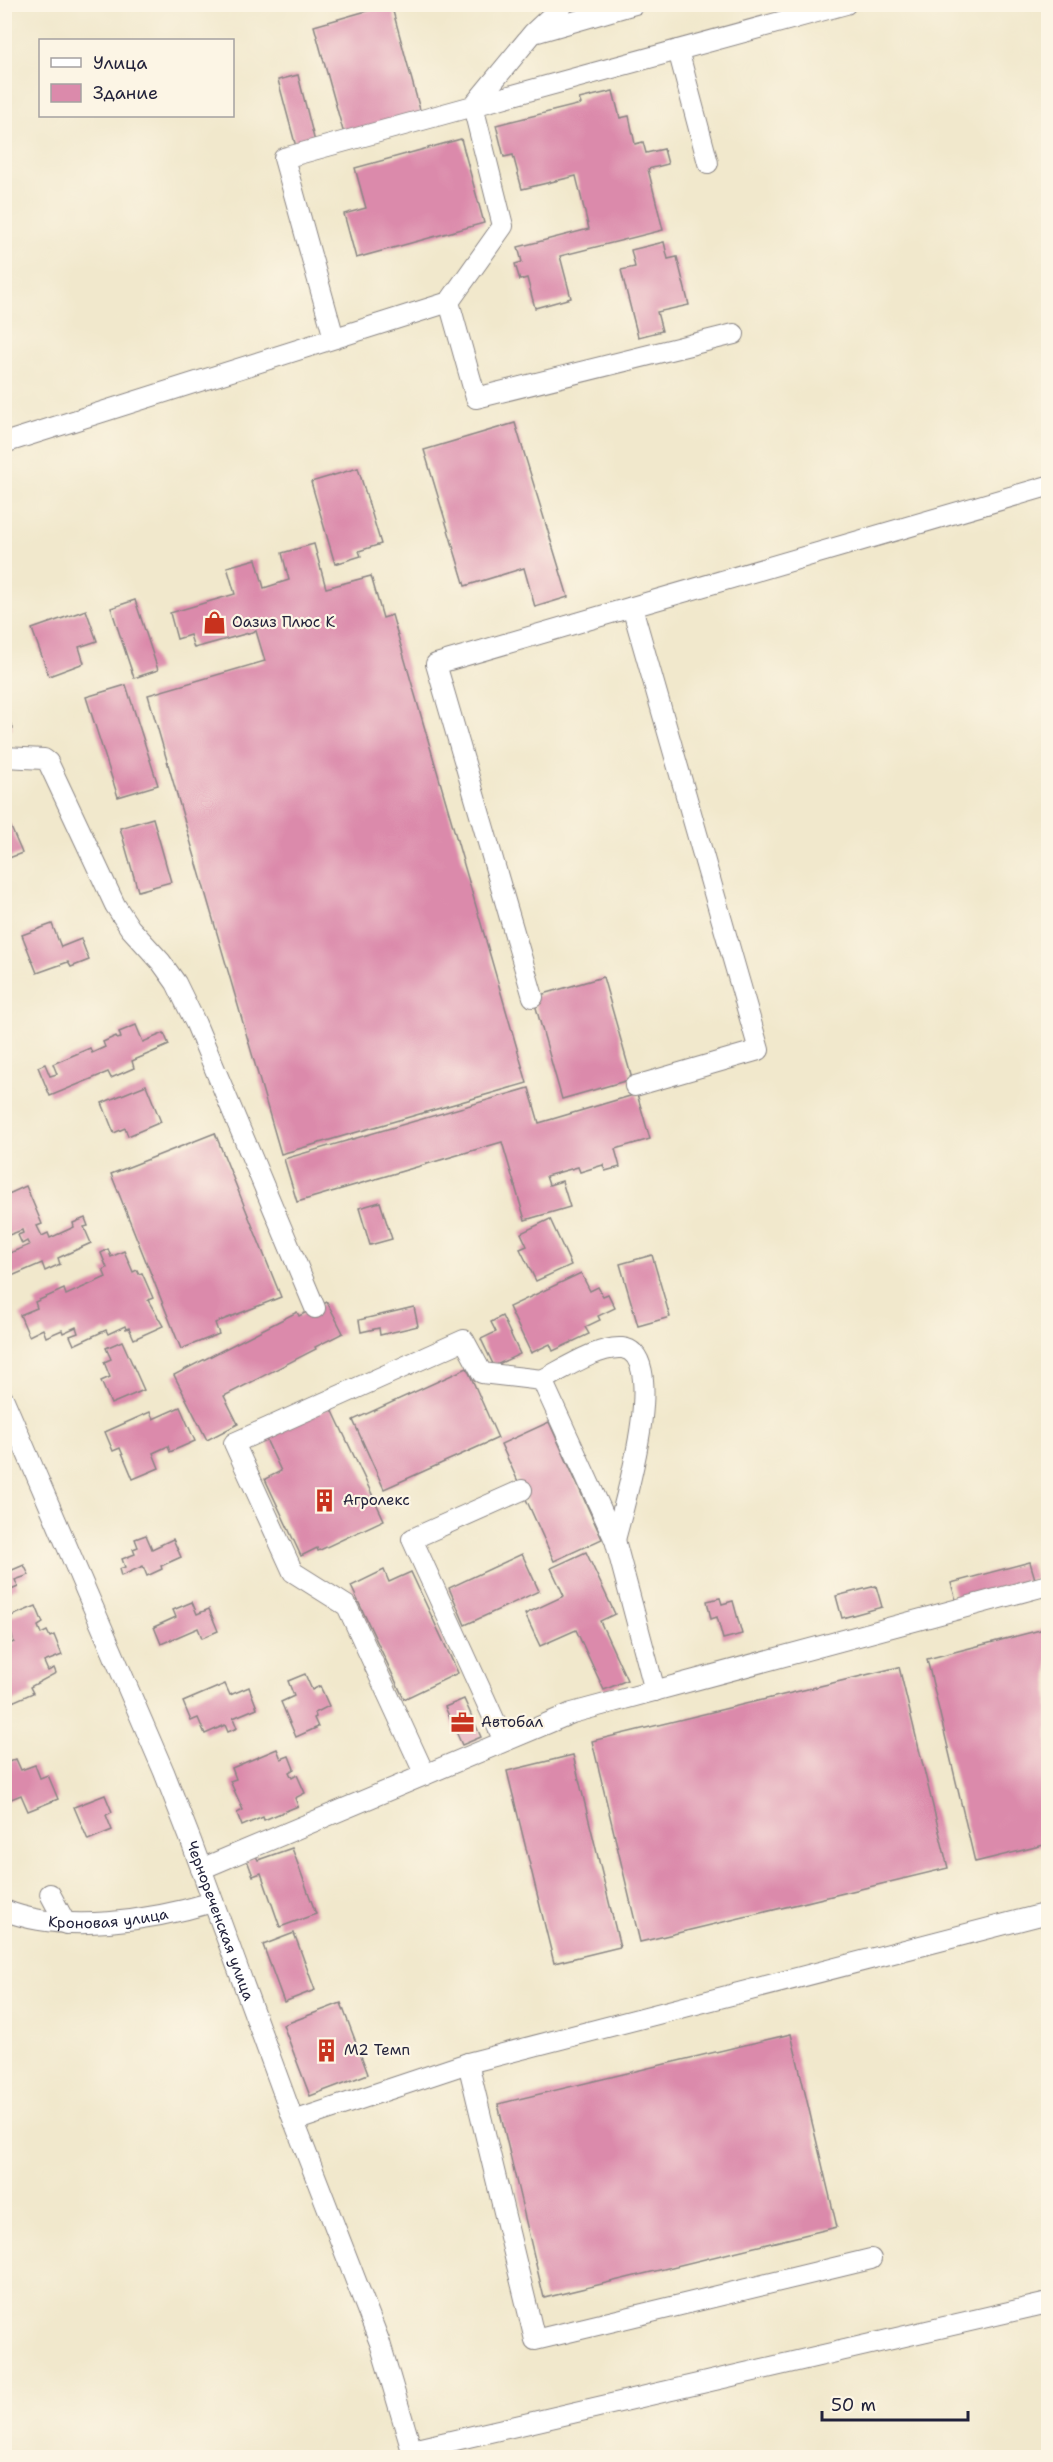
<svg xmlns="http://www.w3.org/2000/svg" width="1053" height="2462" viewBox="0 0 1053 2462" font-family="'Shantell Sans',sans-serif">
<rect width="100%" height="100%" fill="#fcf5e5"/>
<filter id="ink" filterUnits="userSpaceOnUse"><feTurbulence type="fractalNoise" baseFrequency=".0167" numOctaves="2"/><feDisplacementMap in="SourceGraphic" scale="12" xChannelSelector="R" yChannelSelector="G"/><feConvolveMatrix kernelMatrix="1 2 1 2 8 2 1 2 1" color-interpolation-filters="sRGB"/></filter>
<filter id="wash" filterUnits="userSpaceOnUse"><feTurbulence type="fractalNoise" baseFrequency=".008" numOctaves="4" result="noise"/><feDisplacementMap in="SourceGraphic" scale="24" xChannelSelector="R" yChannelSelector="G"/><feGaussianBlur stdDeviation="1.35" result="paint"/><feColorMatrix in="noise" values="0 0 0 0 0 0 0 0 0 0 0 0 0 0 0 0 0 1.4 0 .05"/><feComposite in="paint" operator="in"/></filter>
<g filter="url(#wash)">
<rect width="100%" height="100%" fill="#f1e8cc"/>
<g id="blocks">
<g fill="#db8aab">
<polygon points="391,4 422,117 345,138 314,26"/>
<polygon points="298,75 315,142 296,147 278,80"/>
<polygon points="613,91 620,118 629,116 635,144 643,142 646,153 664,149 668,164 648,169 663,230 560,256 571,298 535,308 527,278 520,280 515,264 522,262 518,247 589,229 576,176 522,189 513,155 504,157 496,125 581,104 579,99"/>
<polygon points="461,139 484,223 356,258 344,214 366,208 355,168"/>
<polygon points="664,242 668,259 677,257 689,305 657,312 662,331 638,337 621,270 635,267 631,250"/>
<polygon points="515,423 568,597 535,607 524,568 465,586 424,450"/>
<polygon points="358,468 381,544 359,551 361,556 335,564 311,482"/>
<polygon points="314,544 326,588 371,576 383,618 392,615 527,1083 281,1154 148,695 265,661 256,631 194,648 190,635 177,639 170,613 235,594 227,567 256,559 264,588 289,580 282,553"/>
<polygon points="135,600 158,670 134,678 111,608"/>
<polygon points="86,610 97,641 79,647 84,663 49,676 32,629"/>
<polygon points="126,685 158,785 118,797 86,697"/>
<polygon points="4,713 13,728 4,733"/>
<polygon points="4,811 22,853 4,860"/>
<polygon points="153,818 171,882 138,891 120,828"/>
<polygon points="52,924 61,947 81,939 89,960 71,967 68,962 37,973 22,935"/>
<polygon points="603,977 632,1079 562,1099 533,997"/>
<polygon points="136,1025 143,1042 164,1033 169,1045 132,1061 134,1068 111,1078 108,1072 50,1096 38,1067 45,1064 50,1076 57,1074 53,1064 90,1048 92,1053 105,1047 103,1042 116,1036 117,1039 121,1038 119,1032"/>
<polygon points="146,1085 161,1122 128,1136 125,1128 114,1133 102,1103"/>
<polygon points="529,1088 539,1123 637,1094 650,1139 615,1149 620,1167 605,1171 603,1165 580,1172 578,1167 546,1176 549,1185 562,1181 570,1207 525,1220 502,1142 297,1202 284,1159"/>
<polygon points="215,1133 281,1297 215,1323 219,1334 181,1349 111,1174"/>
<polygon points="26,1186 42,1224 37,1226 42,1236 48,1233 50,1238 74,1227 73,1223 85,1218 88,1226 84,1227 91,1243 58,1258 60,1264 45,1271 42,1263 7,1278 4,1274 4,1248 8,1247 10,1253 29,1245 27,1241 22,1244 18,1235 23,1233 22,1230 4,1237 4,1196"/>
<polygon points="380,1202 392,1239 370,1245 359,1208"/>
<polygon points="550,1219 571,1265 536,1281 520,1249 527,1246 521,1233"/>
<polygon points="108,1249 111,1257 124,1251 133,1272 137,1270 139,1274 142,1273 153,1298 148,1300 163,1326 134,1339 129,1328 126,1329 125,1326 108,1334 106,1330 74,1345 70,1336 78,1333 76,1327 63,1333 62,1330 46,1337 43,1329 29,1336 20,1315 37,1308 35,1302 64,1289 66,1295 106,1277 103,1270 107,1268 101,1253"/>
<polygon points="652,1255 670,1317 638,1326 620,1264"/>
<polygon points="581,1273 590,1291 598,1287 603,1296 608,1294 615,1308 598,1316 600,1320 585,1327 589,1334 553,1351 550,1344 531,1353 509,1307"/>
<polygon points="327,1302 343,1333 315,1347 316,1349 224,1396 238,1424 207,1440 174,1375 297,1312 299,1316"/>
<polygon points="414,1307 418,1326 380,1335 379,1328 361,1332 359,1320"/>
<polygon points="502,1316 520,1354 494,1366 481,1339 496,1332 491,1322"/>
<polygon points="122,1341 144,1390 111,1404 101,1381 110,1377 104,1362 111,1359 106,1348"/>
<polygon points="467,1368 498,1438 384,1489 353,1420"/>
<polygon points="180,1407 195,1441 170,1452 168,1446 153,1453 159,1468 133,1479 120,1448 113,1451 105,1432 150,1412 153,1419"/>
<polygon points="331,1407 384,1520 318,1551 317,1548 301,1556 265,1479 281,1471 265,1437"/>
<polygon points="549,1422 602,1539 554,1561 501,1444"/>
<polygon points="146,1535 152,1549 173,1539 181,1557 161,1566 162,1569 147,1576 143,1566 121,1576 119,1569 125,1567 122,1559 135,1554 133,1549 138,1547 135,1539"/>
<polygon points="586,1552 615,1614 600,1621 627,1680 604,1690 576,1630 540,1646 525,1614 564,1596 551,1568"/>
<polygon points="522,1554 539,1591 465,1625 449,1588"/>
<polygon points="4,1559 10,1571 24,1565 29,1575 15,1580 18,1587 4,1593"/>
<polygon points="1030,1562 1035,1579 956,1600 951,1583"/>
<polygon points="384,1570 389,1582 411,1572 458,1673 404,1699 351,1586"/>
<polygon points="876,1586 882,1607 842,1618 836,1596"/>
<polygon points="720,1598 722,1604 733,1601 742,1634 723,1639 717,1617 711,1619 707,1601"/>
<polygon points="192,1602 197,1614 209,1609 218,1631 202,1638 198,1628 161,1644 154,1627 176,1617 173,1610"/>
<polygon points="36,1606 43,1623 38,1626 41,1634 47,1631 50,1637 54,1635 62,1655 44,1662 48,1671 54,1668 56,1673 30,1687 33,1693 10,1703 8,1696 4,1698 4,1646 14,1642 12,1636 4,1639 4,1619"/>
<polygon points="1048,1628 1048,1844 975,1862 927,1659"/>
<polygon points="899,1667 948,1868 640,1942 592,1741"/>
<polygon points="305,1674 312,1690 320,1686 329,1706 315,1713 316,1717 314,1718 318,1727 296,1737 281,1702 294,1696 288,1681"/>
<polygon points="225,1684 230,1695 249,1687 257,1708 233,1718 237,1728 228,1732 225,1725 205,1734 198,1718 191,1721 183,1702"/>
<polygon points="464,1699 481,1737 462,1745 445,1707"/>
<polygon points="277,1749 281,1759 289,1756 294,1769 289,1772 292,1778 297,1775 305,1793 295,1798 298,1806 264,1820 263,1817 242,1826 237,1813 243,1810 230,1781 236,1779 232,1768"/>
<polygon points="573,1755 620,1947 554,1963 507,1771"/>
<polygon points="16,1759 21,1770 35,1765 40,1778 48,1775 58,1799 28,1811 21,1795 4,1802 4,1764"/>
<polygon points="105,1795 112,1812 106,1815 112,1830 88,1840 74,1807"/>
<polygon points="292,1848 316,1914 280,1927 261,1873 253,1876 247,1860 256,1856 258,1860"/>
<polygon points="294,1933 315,1990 284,2002 263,1945"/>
<polygon points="341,2003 368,2074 310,2096 283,2025"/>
<polygon points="791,2034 837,2227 544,2298 498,2104"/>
</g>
</g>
</g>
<g filter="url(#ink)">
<use href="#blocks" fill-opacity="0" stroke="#8a8584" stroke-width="1.5"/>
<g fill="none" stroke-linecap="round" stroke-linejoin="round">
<defs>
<g id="minor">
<polyline points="538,32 635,4"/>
<polyline points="678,50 708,163"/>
<polyline points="449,302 476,398 734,334"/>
<polyline points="334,338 284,158 473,106 533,33 564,4"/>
<polyline points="4,443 449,302 503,226 473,106 846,4"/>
<polyline points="4,757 44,759 48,762 115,905 130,928 161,962 176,983 196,1024 315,1308"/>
<polyline points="533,997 436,664 632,607"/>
<polyline points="635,1086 759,1050 632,607 1048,486"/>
<path d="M542 1380C564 1369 598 1346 622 1348 671 1353 622 1511 615 1540"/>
<path id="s1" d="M4 1400 164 1772 191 1841 290 2111 380 2343 414 2458"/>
<polyline points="504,1741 412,1539 522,1490"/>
<polyline points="425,1775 347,1606 293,1572 234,1443 464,1340 482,1373 542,1380 615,1540 655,1691"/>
<polyline points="201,1869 572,1713 1048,1585"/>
<polyline points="50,1894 66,1924"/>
<path id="s2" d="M4 1910C64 1935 153 1920 213 1902"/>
<polyline points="468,2063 535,2340 871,2259"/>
<polyline points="294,2121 468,2063 1048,1913"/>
<polyline points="412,2450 1048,2303"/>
</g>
</defs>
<use href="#minor" stroke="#8a8584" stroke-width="22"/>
<use href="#minor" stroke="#fff" stroke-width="20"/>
</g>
</g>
<defs>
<symbol id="shop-bare" viewBox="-9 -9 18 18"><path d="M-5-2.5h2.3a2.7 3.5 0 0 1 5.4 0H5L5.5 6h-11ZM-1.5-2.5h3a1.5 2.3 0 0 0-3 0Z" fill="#c8321e" stroke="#fcf5e5" stroke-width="2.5" paint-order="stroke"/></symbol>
<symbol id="building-bare" viewBox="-9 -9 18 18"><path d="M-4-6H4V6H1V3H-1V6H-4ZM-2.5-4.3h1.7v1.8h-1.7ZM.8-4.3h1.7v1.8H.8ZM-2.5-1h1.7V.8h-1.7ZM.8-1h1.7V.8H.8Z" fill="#c8321e" stroke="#fcf5e5" stroke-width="2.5" paint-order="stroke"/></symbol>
<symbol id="office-bare" viewBox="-9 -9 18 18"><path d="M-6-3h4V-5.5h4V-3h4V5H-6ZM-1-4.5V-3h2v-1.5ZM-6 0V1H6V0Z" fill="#c8321e" stroke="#fcf5e5" stroke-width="2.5" paint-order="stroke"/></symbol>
</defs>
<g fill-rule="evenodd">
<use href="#shop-bare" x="198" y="606" width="33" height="33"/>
<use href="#building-bare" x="308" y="1484" width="33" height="33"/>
<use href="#office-bare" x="446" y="1706" width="33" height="33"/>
<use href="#building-bare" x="310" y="2034" width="33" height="33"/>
</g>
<g text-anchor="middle" stroke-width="4.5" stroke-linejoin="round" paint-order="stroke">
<g font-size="15" fill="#22223b" stroke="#fcf5e5" text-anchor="start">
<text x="232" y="627">Оазиз Плюс К</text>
<text x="343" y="1505">Агролекс</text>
<text x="481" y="1727">Автобал</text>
<text x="344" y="2055">М2 Темп</text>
</g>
<g font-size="15" fill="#22223b" stroke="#fcf5e5">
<text dy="5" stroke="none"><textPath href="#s2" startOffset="106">Кроновая улица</textPath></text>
<text dy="5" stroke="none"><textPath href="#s1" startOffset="564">Чернореченская улица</textPath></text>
</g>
</g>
<rect width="1053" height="2462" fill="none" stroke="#fcf5e5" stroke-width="24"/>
<rect x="39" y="39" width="195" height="78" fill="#fcf5e5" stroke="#a5a1a1" stroke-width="1.5"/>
<rect x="51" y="58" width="30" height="9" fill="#ffffff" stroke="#a5a1a1" stroke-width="1.5"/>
<text x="93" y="69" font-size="18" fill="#22223b">Улица</text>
<rect x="51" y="84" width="30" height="18" fill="#db8aab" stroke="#a5a1a1" stroke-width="1.5"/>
<text x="93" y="99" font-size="18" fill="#22223b">Здание</text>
<path d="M822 2411v9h146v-9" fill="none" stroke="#22223b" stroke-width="3"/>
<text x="831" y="2411" font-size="18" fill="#22223b" stroke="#fcf5e5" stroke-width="4.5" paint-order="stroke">50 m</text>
</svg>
